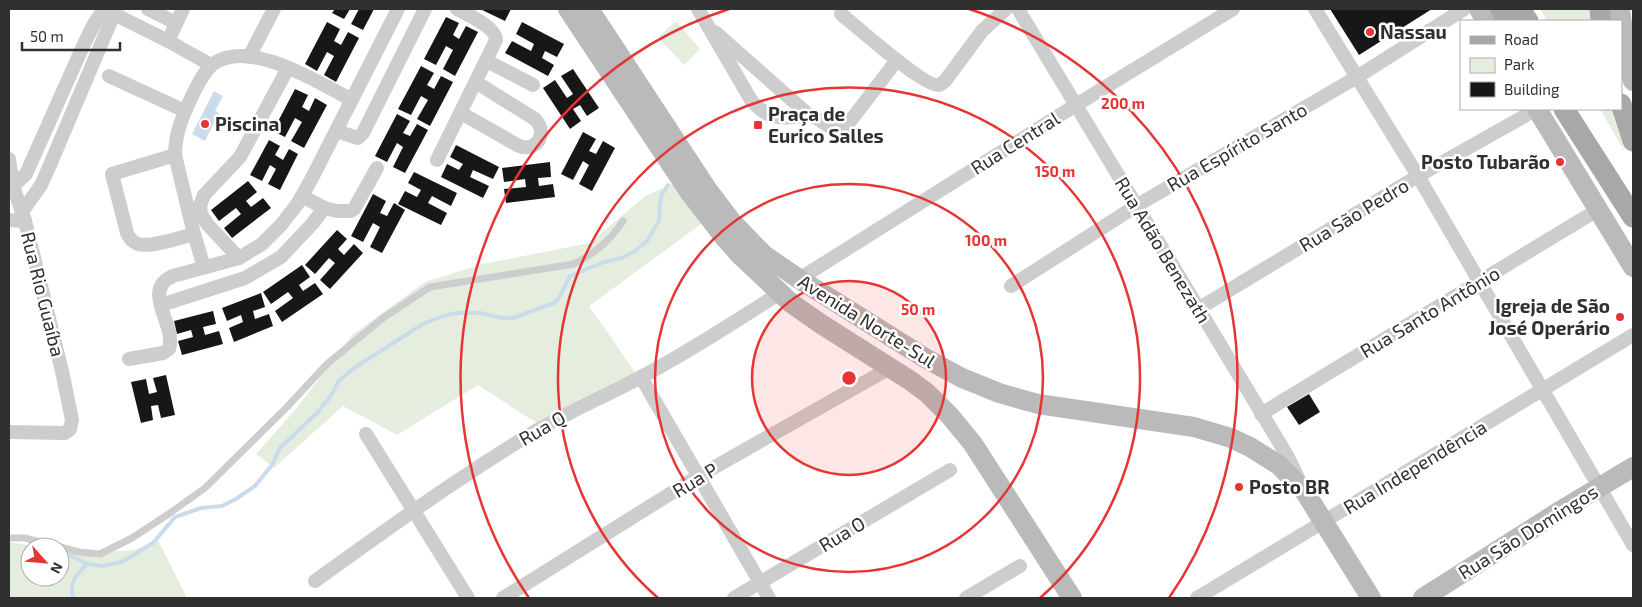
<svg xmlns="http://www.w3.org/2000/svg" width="1642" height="607" viewBox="0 0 1642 607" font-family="'Exo 2',sans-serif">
<rect width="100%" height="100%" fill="#fff"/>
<g fill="#e4edde">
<polygon points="1540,9 1593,9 1594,21 1547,21"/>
<polygon points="676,21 700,49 684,65 658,37"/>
<polygon points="1600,109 1611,109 1625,152"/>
<polygon points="675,183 704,222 589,306 637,375 546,429 478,385 397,435 343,406 274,468 256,454 296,409 352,335 425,282 483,264 590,243 645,196"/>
<polygon points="158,540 187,598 9,598 9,542 40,547 30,547 30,577 60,577 60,549 88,553 135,550"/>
</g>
<polygon fill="#cadcec" points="214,91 223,96 215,111 219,113 205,141 192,134"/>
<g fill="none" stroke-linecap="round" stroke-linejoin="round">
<g stroke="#cadcec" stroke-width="4">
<polyline points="60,550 87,564 103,566 122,562 153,543 175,517 201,508 222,506 236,499 255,486 272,465 280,448 318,412 330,397 339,381 354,368 423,324 443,316 457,313 480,313 502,318 513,318 554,303 559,298 570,276 604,262 622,258 635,251 647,241 659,221 660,203 662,194 668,185"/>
<path d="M73 598C69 582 76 575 87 564"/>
</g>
</g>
<g fill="#171717">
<polygon points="335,9 350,9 344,19 332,13"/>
<polygon points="359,9 374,9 363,30 351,24"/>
<polygon points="480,9 511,9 505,21"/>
<polygon points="1330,9 1432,9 1359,55"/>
<polygon points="446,17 459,23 453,35 459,39 466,26 478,32 455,76 443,69 453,50 446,46 436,65 424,59"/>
<polygon points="327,22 340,29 334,41 341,45 348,32 359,38 336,82 324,75 334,56 327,52 317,71 305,64"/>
<polygon points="522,22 564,44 557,57 545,51 542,58 554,65 548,76 505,53 512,41 531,51 534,44 516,34"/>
<polygon points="421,66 434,73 427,85 434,89 441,76 453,82 430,126 417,119 428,100 421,96 411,115 398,109"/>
<polygon points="573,69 599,108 587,116 580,105 573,109 581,121 570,129 543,88 555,80 567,98 573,94 561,76"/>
<polygon points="295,89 308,95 302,107 309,111 315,98 327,105 304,148 291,141 302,122 295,118 285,137 273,131"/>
<polygon points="397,114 410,121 403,133 410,136 417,124 428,130 405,173 393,167 403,147 397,143 387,162 375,156"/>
<polygon points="583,132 596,139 589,151 596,154 603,141 615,148 592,191 579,184 589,165 583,161 573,180 561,174"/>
<polygon points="269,140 280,146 275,155 283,160 289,149 298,154 280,190 268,184 276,169 270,165 262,181 250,175"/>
<polygon points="456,145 499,167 493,179 473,170 470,177 489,186 483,198 441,177 447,164 459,170 463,164 450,157"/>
<polygon points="550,162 551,177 538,178 539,186 553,184 555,197 506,203 504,189 526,187 525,179 504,182 502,168"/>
<polygon points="414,172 457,193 451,206 432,196 428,203 447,213 441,225 398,204 405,191 417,197 421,190 408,183"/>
<polygon points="248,181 257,192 246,201 251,207 263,198 271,208 232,238 224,228 241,214 236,208 219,221 211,210"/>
<polygon points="373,194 386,201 380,213 387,216 394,203 405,210 382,253 370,247 380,227 373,223 363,242 351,236"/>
<polygon points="337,230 347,239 338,249 344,255 354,244 363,253 330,289 320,280 335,263 329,258 315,274 305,265"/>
<polygon points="302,265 310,277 299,285 303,291 315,283 323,294 282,322 275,311 293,298 288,292 271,304 263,292"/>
<polygon points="261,293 265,307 253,311 255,319 269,314 273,326 234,342 229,328 243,322 241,315 227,321 222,308"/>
<polygon points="213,311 216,324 203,327 205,335 219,331 223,344 182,355 178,341 193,337 191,330 177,334 174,321"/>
<polygon points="166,375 175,415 161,418 158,405 151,406 153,420 141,423 131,382 146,379 149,394 157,392 153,378"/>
<polygon points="1309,394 1320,412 1299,425 1287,407"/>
</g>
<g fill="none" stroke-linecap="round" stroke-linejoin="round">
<g stroke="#cdcdcd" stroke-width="7">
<polyline points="9,538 25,538 59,547"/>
<path d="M60 547 79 552 100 554 132 538 170 513 205 488 287 407 327 364 383 318 430 287 574 264C595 253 609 242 623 221"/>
</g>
<g stroke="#cdcdcd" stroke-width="14">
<polyline points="148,9 176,23"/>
<path d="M698 9 751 100C763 115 775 119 795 117 800 117 805 115 810 116 821 118 827 128 838 130L848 124 897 60"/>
<polyline points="1018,9 1288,457 1298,478"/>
<polyline points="1315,9 1418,176 1633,545"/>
<polyline points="106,10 168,41 211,65"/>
<path d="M841 14C855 25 925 88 939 85 940 85 943 82 945 81L982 31 1006 9"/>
<polyline points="715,32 810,116"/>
<polyline points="168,41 183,9"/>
<polyline points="249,57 274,9"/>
<polyline points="487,61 533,85"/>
<polyline points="109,76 185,111"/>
<path d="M461 113 519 146C538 152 548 133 535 119L477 83"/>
<polyline points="336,131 358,138 363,133 425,9"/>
<path d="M175 155 112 174 127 233C129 238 133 242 138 244 151 248 181 237 194 234"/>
<polyline points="9,159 13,186 25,221 62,371 72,420 70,429 65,433 9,432"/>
<path d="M437 160 496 40C496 27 468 15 457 9"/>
<polyline points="13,186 26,174 84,44 94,24 104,9"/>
<polyline points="324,208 337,211 351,211 354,209 377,168"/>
<polyline points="22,212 41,185 50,165 116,9"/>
<polyline points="9,220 25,221"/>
<polyline points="239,258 208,225 201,214 200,206 204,195 240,157 288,68"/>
<path d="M204 267 194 234 175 155C175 133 183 115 192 96 197 86 204 71 213 64 250 38 319 83 352 100"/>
<polyline points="799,279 1076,105 1233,9"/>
<polyline points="1011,286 1136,206 1357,77 1464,9"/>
<polyline points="161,305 245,278 281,257 313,223 324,208 302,196"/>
<polyline points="1198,309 1418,176 1537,109"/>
<path d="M129 359 163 353 169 349C177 325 140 290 173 276L239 258 262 244 281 225 298 203 312 178 398 9"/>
<polyline points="641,377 769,598"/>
<polyline points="1261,414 1599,209"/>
<polyline points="366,434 468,598"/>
<path d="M315 581C383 532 452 482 524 438 561 415 602 398 641 377 689 352 734 322 780 293"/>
<polyline points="503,598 697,477 890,368"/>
<polyline points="734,598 950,470"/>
<polyline points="966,598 1020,566"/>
<polyline points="1197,598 1633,335"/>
</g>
<g stroke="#bababa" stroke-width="20">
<polyline points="568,9 690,193 724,237 740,255 791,303 821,324 911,381 927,393 950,416 973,444 1072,598"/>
<polyline points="589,9 707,189 732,222 764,255 799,279 925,358 962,378 982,386 999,393 1038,404 1194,427 1231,438 1250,447 1279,465 1305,492 1371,598"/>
<polyline points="1479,9 1486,21"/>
<polyline points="1620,9 1627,61 1633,81"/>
<polyline points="1537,109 1633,267"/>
<polyline points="1423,598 1560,511 1633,467"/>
</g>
<g stroke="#a8a8a8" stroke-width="21">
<polyline points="1501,9 1508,21"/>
<polyline points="1520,9 1528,21"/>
<polyline points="1600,9 1601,21"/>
<polyline points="1621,104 1633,141"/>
<polyline points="1564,109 1633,217"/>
</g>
</g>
<circle cx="849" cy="378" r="97" fill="#e63532" fill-opacity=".12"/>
<g fill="none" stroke="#e63532" stroke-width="2.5">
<circle cx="849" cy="378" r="97"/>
<circle cx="849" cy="378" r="194"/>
<path d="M658 598A291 291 0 1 1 1040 598"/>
<path d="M529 598A388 388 0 0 1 729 9M969 9A388 388 0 0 1 1169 598"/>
</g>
<g fill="#e63532" stroke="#fff" stroke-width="2">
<circle cx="1370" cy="32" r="5"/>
<circle cx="205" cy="124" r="5"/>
<rect x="753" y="120" width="10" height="10" rx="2.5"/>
<circle cx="1560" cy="162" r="5"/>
<circle cx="1620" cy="317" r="5"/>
<circle cx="1239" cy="487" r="5"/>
</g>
<g text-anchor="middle" stroke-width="5" stroke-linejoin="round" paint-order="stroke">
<g font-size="19" font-weight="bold" fill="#303030" stroke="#fff" text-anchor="start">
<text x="1380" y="39">Nassau</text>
<text x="768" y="121">Praça de<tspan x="768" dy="22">Eurico Salles</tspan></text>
<text x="215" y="131">Piscina</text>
<text x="1550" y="169" text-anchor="end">Posto Tubarão</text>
<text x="1610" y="313" text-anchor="end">Igreja de São<tspan x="1610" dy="22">José Operário</tspan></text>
<text x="1249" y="494">Posto BR</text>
</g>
<g font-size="19" fill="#303030" stroke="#fff">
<text transform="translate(1015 143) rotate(-32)" y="7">Rua Central</text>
<text transform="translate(1237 147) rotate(-30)" y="7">Rua Espírito Santo</text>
<text transform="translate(1354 215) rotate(-31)" y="7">Rua São Pedro</text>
<text transform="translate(1163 250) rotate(59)" y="7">Rua Adão Benezath</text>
<text transform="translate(43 294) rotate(76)" y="7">Rua Rio Guaíba</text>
<text transform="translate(1430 312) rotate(-31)" y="7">Rua Santo Antônio</text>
<text transform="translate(867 321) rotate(32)" y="7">Avenida Norte-Sul</text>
<text transform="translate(542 428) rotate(-30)" y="7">Rua Q</text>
<text transform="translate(1415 467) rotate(-31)" y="7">Rua Independência</text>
<text transform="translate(695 480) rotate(-31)" y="7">Rua P</text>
<text transform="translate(1528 532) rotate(-32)" y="7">Rua São Domingos</text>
<text transform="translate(842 534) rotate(-31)" y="7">Rua O</text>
</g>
</g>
<circle cx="849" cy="378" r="8" fill="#e63532" stroke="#fff" stroke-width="2.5"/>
<g font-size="15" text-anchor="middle" font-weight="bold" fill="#e63532" stroke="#fff" stroke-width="5" stroke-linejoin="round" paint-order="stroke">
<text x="1123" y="109">200 m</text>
<text x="1055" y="177">150 m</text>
<text x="986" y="246">100 m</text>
<text x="918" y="315">50 m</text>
</g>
<rect width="1642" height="607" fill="none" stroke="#303030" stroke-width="20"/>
<rect x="1460" y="20" width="162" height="90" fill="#ffffff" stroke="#acacac"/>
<rect x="1470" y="36" width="25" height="8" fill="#a8a8a8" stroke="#acacac"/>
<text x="1504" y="45" font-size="15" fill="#303030">Road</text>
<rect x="1470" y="58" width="25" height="15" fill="#e4edde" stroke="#acacac"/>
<text x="1504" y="70" font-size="15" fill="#303030">Park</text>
<rect x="1470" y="82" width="25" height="15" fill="#171717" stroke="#acacac"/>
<text x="1504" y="95" font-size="15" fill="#303030">Building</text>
<g transform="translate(45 562) rotate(117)"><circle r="24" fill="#ffffff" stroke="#acacac"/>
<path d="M0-4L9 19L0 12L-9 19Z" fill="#e63532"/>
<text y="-8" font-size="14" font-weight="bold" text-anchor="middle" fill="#303030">N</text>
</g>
<path d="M22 42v8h98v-8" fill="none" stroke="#303030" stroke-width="2.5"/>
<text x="30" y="42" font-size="15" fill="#303030" stroke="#ffffff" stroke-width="4" paint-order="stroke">50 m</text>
</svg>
